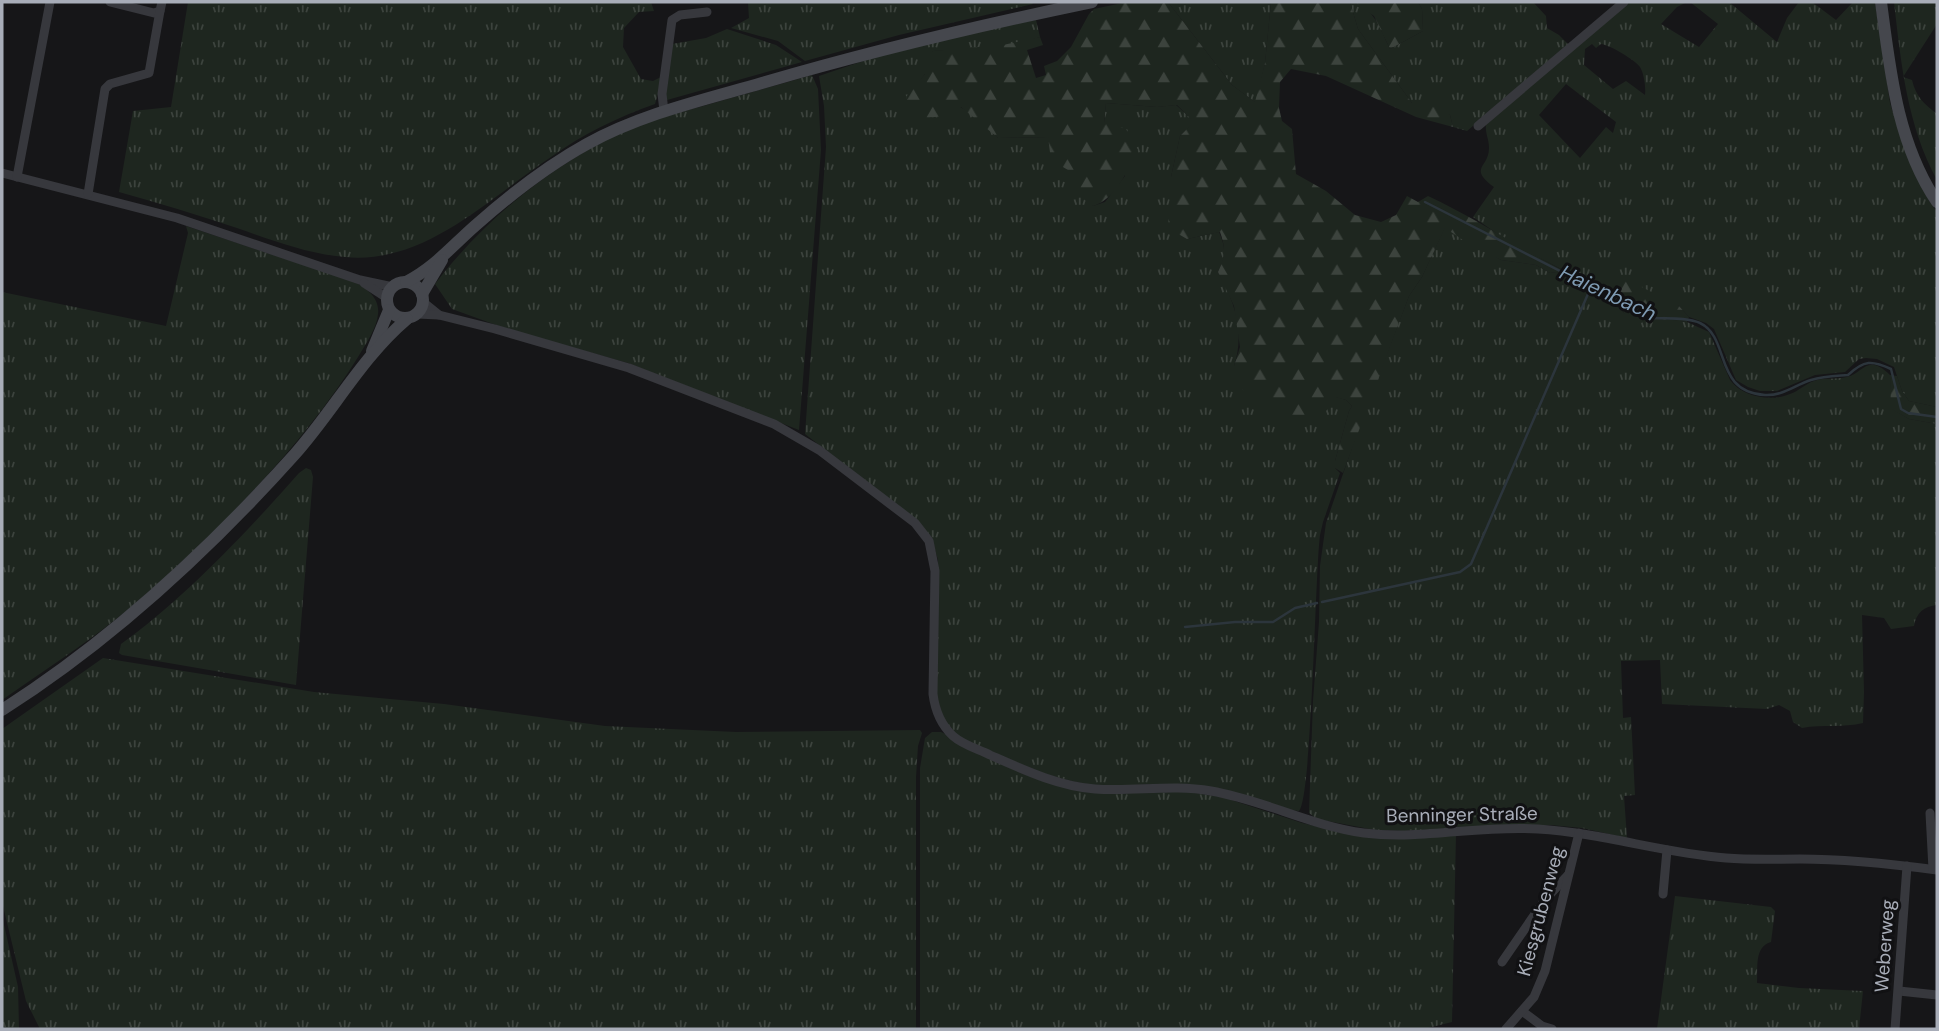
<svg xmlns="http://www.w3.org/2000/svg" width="1939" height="1031" viewBox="0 0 1939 1031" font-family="'DM Sans',sans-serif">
<defs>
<pattern id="grass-tufts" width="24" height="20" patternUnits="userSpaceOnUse" patternTransform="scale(1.75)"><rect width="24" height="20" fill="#1e261f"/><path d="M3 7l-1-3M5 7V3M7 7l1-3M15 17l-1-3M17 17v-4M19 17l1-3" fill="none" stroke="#3c433d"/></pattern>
<pattern id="forest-firs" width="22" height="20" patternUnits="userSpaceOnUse" patternTransform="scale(1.75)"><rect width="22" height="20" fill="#1e261f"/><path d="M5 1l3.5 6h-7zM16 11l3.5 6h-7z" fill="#3c433d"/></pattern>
</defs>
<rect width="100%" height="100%" fill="#161618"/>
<g fill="url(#grass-tufts)" fill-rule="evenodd">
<path d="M188 2H651L654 11 639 12 624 28 623 47 641 79 653 81 663 76 655 104C618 117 583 134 551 157 489 198 425 265 345 257 308 254 271 240 237 228 198 215 159 203 119 192L133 111 171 107Z"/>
<polygon points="748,2 1031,2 1033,4 899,35 805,61 778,41 731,28 749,18"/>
<polygon points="1168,2 1271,2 1265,63 1256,103 1232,85"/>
<path d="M1350 2C1373 4 1381 31 1390 49L1423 31 1422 9 1418 2H1533L1546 16 1547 28 1559 35 1569 45 1467 131 1453 127 1450 115 1412 103 1358 29Z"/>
<path d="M1629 2H1687L1677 7 1661 24 1699 47 1718 24 1690 2H1729L1777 42 1787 18 1799 2H1812L1836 20 1853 2H1875L1890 103 1900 134 1930 202 1937 212V407L1909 401 1902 391 1894 367 1877 359 1866 358 1859 359 1845 372 1815 375 1777 391H1760L1748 387 1736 380 1714 329 1706 323 1689 317 1679 306 1611 293 1596 287 1511 243 1473 217 1494 187C1467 167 1490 168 1489 147 1489 139 1485 133 1486 124ZM1592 44 1596 48 1601 44C1610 45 1635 60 1640 67 1644 73 1646 88 1645 95L1626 81 1613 89 1584 65 1585 49ZM1566 84 1616 122 1613 133 1606 127 1580 158 1539 115Z"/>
<path d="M1894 2H1937V24L1903 77 1912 80C1916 97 1924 104 1937 114V180C1907 125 1901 63 1894 2Z"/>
<path d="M1036 20 1040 37C1006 48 969 50 933 51L925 74 919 82 972 114 998 138 1048 137 1093 206 1105 202 1125 176 1104 123 1106 103 1157 107 1176 105 1195 122 1180 136 1171 177 1187 239 1219 232C1226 248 1226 257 1218 272 1235 302 1245 333 1234 366L1346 400 1352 406 1349 411 1335 461V468L1340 473 1323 522 1320 535C1315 573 1312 797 1299 811 1268 809 1237 792 1207 787 1169 780 1133 788 1095 785 1065 783 979 754 956 734 945 724 941 712 936 698L938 560 932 539 920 523 805 434 826 147 824 106 819 76 872 58 963 34Z"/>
<polygon points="727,29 776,45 802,62 667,100 665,94 672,44 706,38"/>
<path d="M812 75 818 89 821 150 799 430 628 363 510 330 452 309 435 284C488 215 562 156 643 123 661 116 681 112 700 107 737 96 775 86 812 75Z"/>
<path d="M186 226 355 282C367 289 380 298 378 314 377 328 365 345 358 357 303 446 211 539 131 607 90 641 45 670 2 700V292L166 326 188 233Z"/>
<path d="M1445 227 1501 260 1536 265 1550 273 1557 272 1609 299 1624 313 1687 322 1709 332 1730 380C1742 397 1771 402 1790 394 1799 391 1805 384 1814 381 1825 377 1836 380 1847 377 1864 373 1867 353 1890 375L1892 409 1909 419 1937 424V605C1924 606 1916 613 1914 626L1891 629 1884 618 1862 615 1864 692 1863 723C1843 728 1822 724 1802 728L1793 722 1790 711 1779 705 1767 709 1662 704 1660 660 1621 661 1623 718 1631 717 1635 795 1624 796 1627 838 1582 828 1551 825H1510L1403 831 1375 830 1317 819 1309 813 1313 701 1319 622 1320 566 1326 523 1361 422 1409 296 1422 277Z"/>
<path d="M306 468 311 470 313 477 296 685 122 655 119 653 121 644C183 600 248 531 299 473Z"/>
<polygon points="103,658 314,692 444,704 605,726 736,732 920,730 922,733 918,746 916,777 916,1029 40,1029 26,1001 2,902 2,729"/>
<polygon points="932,732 941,732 1049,783 1189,792 1222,797 1302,823 1354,835 1456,834 1452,1022 1424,1029 920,1029 920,768 925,738"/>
<path d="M1675 896 1771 907 1775 911 1771 942C1754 947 1758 967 1757 983L1799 988 1863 991 1859 1029H1657Z"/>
<polygon points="2,916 18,987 19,1029 2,1029"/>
</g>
<g fill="url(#forest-firs)">
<path d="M1127 2H1168L1232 85 1255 102 1265 63 1271 2H1350L1358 29 1412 103H1431L1450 115 1453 127 1416 117 1326 76 1291 69 1280 82 1279 108 1282 121 1292 129 1296 174 1326 191 1355 215 1381 222 1396 215 1407 196 1418 202 1428 196C1490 225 1546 266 1610 293L1626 279 1679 306 1689 317 1687 322 1652 318 1641 323 1624 313 1609 299 1557 272 1550 273 1536 265 1501 260 1472 246 1445 228 1422 277 1409 296 1343 473 1335 468V461L1349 411 1352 406 1346 400 1335 397 1323 416 1299 422 1271 410 1243 390 1234 366 1240 347 1234 306 1218 272C1225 257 1226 248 1220 232L1187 239 1168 228 1171 177 1180 136 1194 122 1177 105 1157 107 1106 103 1104 123 1126 129 1138 150C1127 171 1116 199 1093 206L1071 190 1068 170 1051 160 1048 137 998 138 961 107 953 115 926 118 912 107 906 97 925 74 922 64 933 51 1003 45 1040 37 1043 45 1027 50 1036 78 1046 75 1044 66 1057 61 1071 47 1089 14 1094 9Z"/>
<polygon points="1355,2 1418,2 1422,9 1423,31 1390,49 1374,16"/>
<polygon points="1890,375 1897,376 1902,391 1909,401 1937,407 1937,424 1909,419 1891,409"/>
</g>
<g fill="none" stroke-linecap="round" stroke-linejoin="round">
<g stroke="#2c353c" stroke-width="2.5">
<path d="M1425 202 1652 318C1667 319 1686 317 1700 323 1731 338 1713 392 1765 395 1783 396 1795 385 1811 380 1824 376 1835 376 1848 375 1864 360 1872 360 1891 369L1901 409 1908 413 1937 417"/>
<polyline points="1322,602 1460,572 1471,564 1591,287"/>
<polyline points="1185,627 1235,622 1273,622 1295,608 1317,603"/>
</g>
<g stroke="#37383d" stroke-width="9">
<polyline points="110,2 154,13 160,11 162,2"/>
<polyline points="664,111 662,94 672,20 680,15 707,12"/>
<polyline points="1478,126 1624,2"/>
<polyline points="2,173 177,218 360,280 393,287"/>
<polyline points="17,177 50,2"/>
<polyline points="88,194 105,89 110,84 149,73 160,11"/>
<polyline points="364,283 387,298"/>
<polyline points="423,302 439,315"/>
<path d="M417 314 439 315 495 329 629 368 774 424 819 450 915 523 929 541 935 571 933 694C935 710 940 724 953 736 963 745 978 749 990 755 1024 770 1058 786 1095 789 1134 792 1172 784 1211 791 1264 800 1311 826 1364 833 1422 840 1480 825 1538 829 1602 833 1663 853 1726 858 1751 860 1775 859 1800 859 1846 859 1892 864 1937 870"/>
<polyline points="1930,813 1933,869"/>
<polyline points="1663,894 1667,850"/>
<polyline points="1502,962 1544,901 1568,875"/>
<polyline points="1899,991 1937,995"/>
<polyline points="1522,1011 1542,1026 1552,1029"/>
<polyline points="1506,1029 1534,997 1545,971 1579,833"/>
<polyline points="1895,1029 1907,866"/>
</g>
<g stroke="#45474d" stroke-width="12">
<path d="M1881 2C1890 70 1897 143 1937 202"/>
<circle cx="405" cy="300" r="18"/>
<path d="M406 282C434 268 453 245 476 225 510 195 547 166 587 144 641 114 703 100 762 83 871 51 981 25 1092 2"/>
<polyline points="422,294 442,260"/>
<polyline points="372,351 389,310"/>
<path d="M2 710C112 640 208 551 295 454 334 410 362 357 407 319"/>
</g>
</g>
<g text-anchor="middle" stroke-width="6" stroke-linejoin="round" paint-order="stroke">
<g font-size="19" fill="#a8adb8" stroke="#111113">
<text transform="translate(1462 814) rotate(-1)" y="7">Benninger Straße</text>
<text transform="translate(1540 911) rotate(-75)" y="7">Kiesgrubenweg</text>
<text transform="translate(1884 946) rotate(-86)" y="7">Weberweg</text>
</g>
<g font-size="21" font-style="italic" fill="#7f9bb3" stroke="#111113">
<text transform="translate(1608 293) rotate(25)" y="7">Haienbach</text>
</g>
</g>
<rect width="1939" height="1031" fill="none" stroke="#a8adb8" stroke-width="7"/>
</svg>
